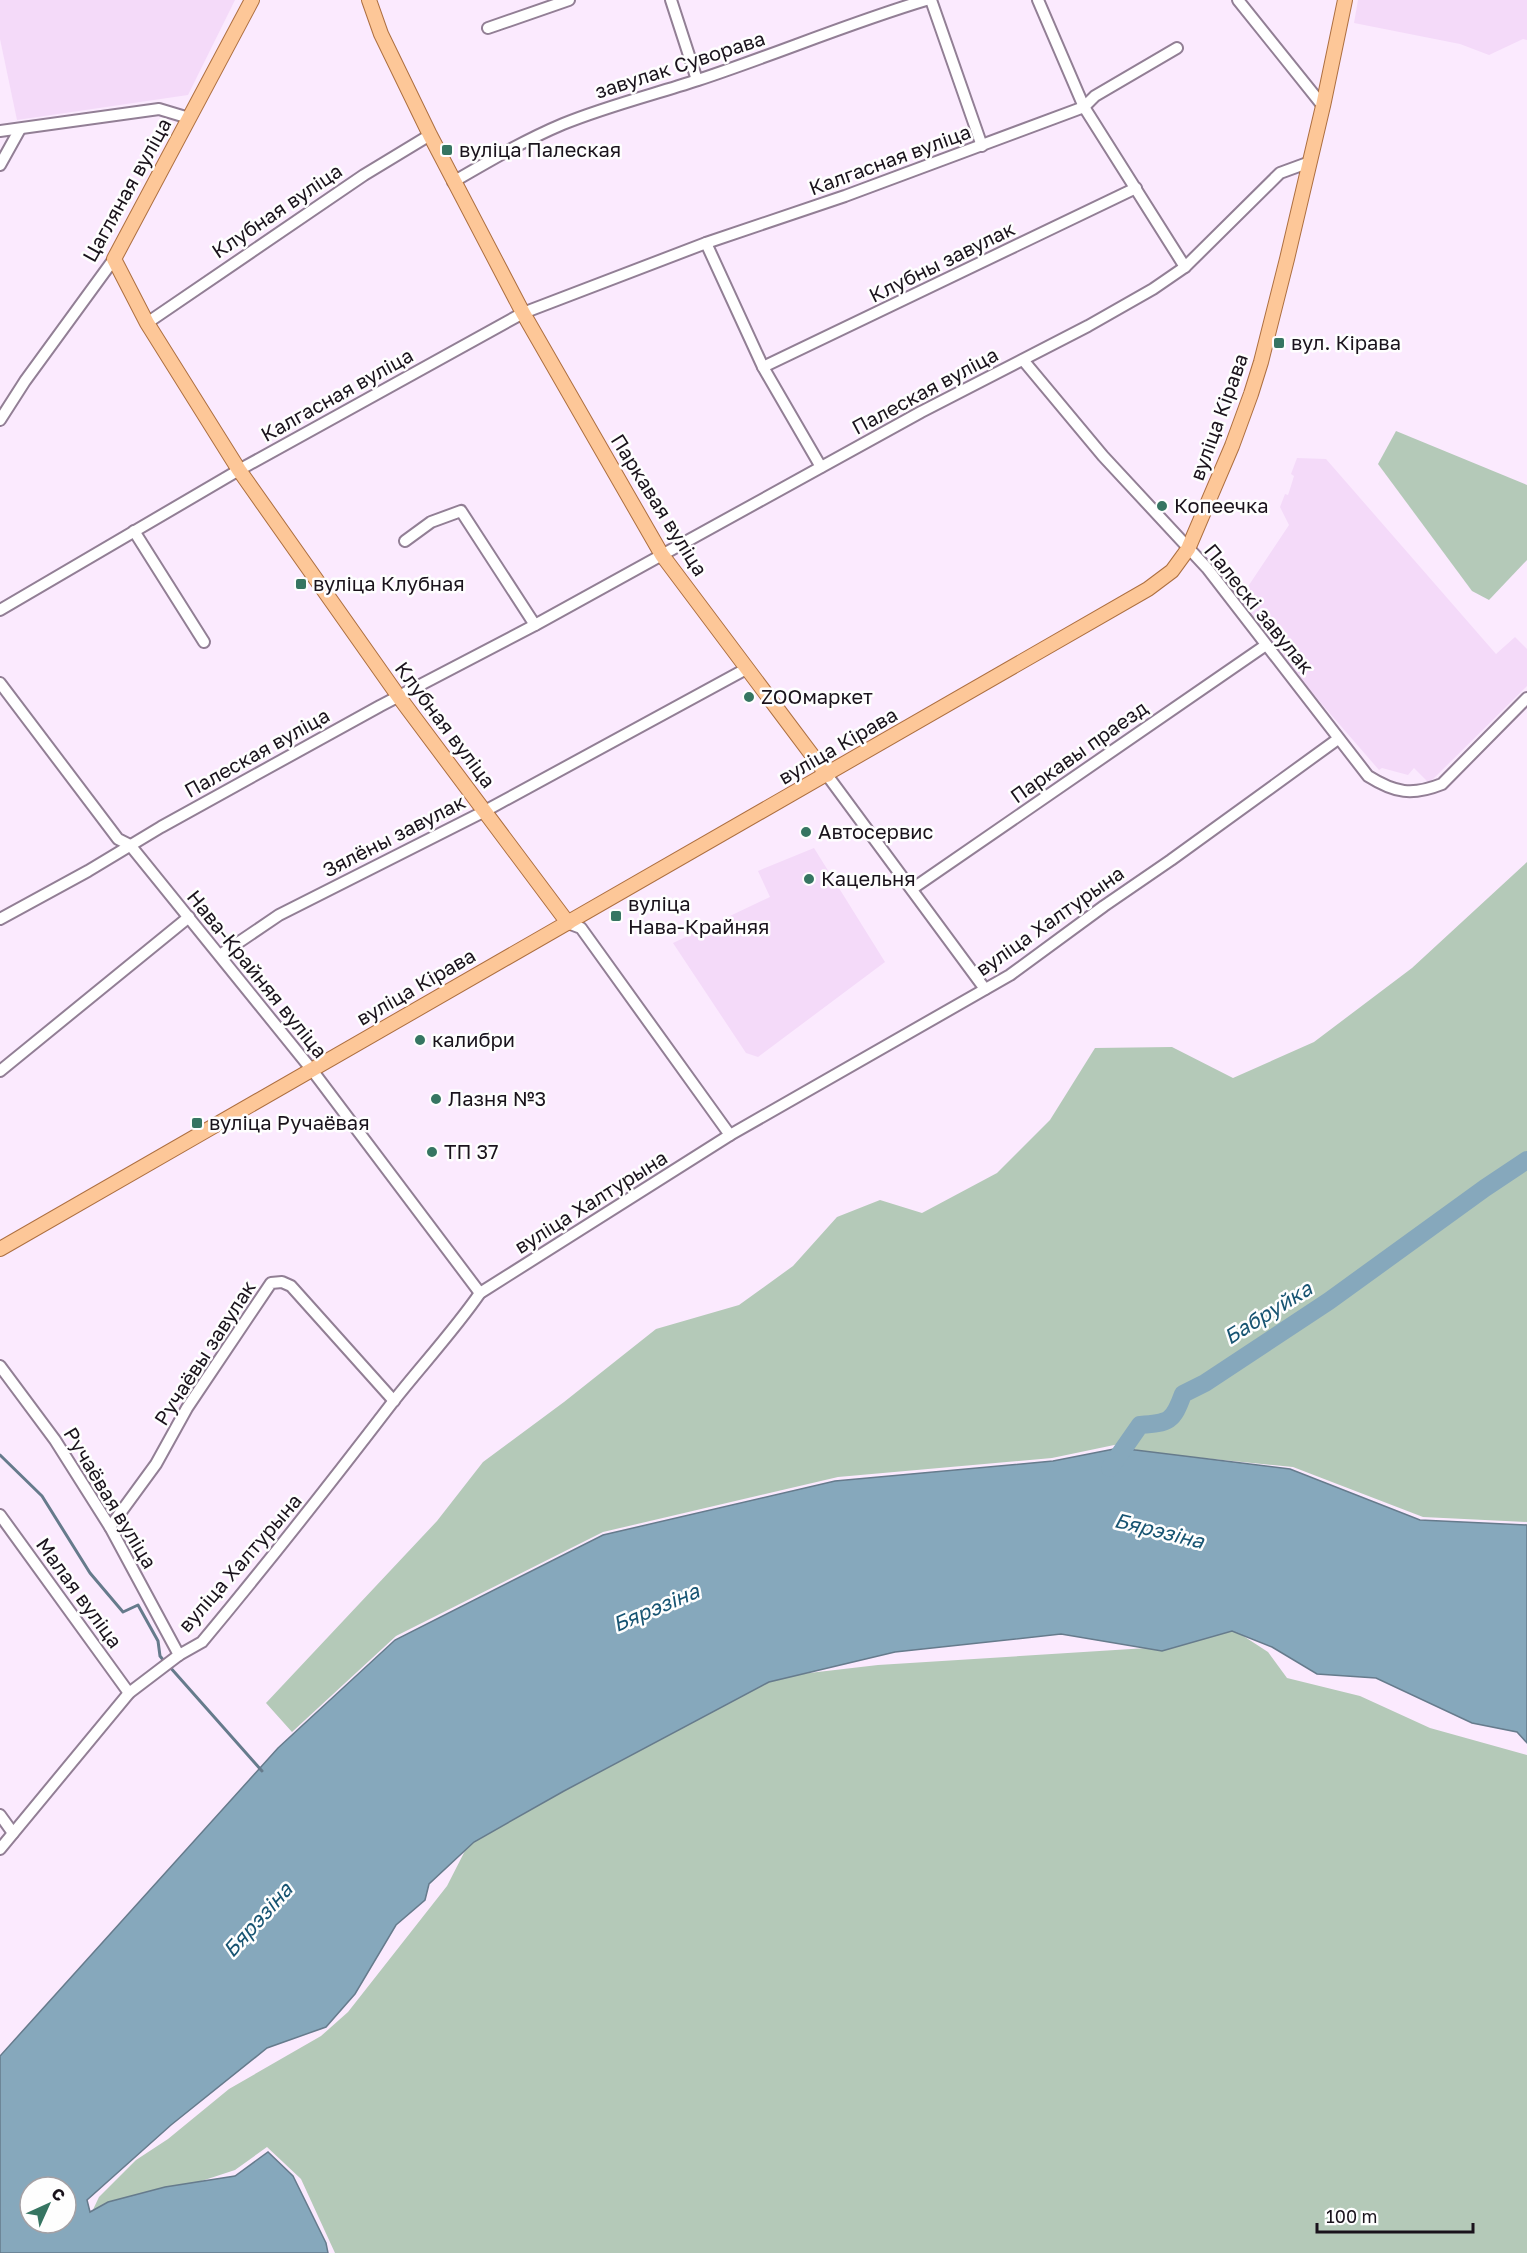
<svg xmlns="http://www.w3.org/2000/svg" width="1527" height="2253" viewBox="0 0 1527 2253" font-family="'Golos Text',sans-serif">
<rect width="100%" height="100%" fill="#fbeafe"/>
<g fill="#f4daf9">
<polygon points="0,0 235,0 188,95 17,120 0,39"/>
<polygon points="1358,0 1527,0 1527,40 1523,39 1489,55 1460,44 1354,23"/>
<polygon points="1297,458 1326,459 1496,654 1515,637 1527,649 1527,686 1429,783 1414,768 1408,775 1382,768 1379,770 1294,672 1239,600 1289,525 1280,507 1285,494 1288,495 1290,489 1294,476 1291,474"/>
<polygon points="814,848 885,962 758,1057 746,1053 673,943 770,897 758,871"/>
</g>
<g fill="#b4c9b8">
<polygon points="1396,431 1527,485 1527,560 1489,600 1472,591 1378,464"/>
<polygon points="1527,862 1527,1522 1423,1517 1293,1467 1143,1452 1119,1444 1052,1458 838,1477 603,1532 396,1636 292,1732 266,1703 437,1521 483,1462 564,1402 656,1329 739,1305 793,1266 837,1217 880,1200 922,1213 997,1173 1050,1120 1095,1048 1172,1047 1233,1078 1314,1042 1412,968"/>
<polygon points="1231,1628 1268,1652 1287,1678 1360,1696 1430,1728 1527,1755 1527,2253 335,2253 301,2179 267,2147 235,2170 89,2218 99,2197 136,2160 168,2139 229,2089 321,2036 348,2012 447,1886 470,1841 766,1678 878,1665 1163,1647"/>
</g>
<path fill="#86a8bc" stroke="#667b8c" stroke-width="1.5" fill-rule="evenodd" d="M1119 1448 1290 1469 1420 1520 1527 1525V1743L1517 1732 1472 1723 1376 1678 1317 1674 1272 1647 1232 1631 1162 1651 1061 1634 895 1652 769 1682 564 1791 474 1842 429 1884 425 1900 396 1925 355 1994 326 2027 267 2048 171 2125 87 2200 90 2212 108 2202 165 2187 235 2176 268 2152 293 2176 326 2243 328 2253H0V2056L278 1748 395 1640 603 1535 835 1481 1053 1461ZM30 2187H66V2223H30Z"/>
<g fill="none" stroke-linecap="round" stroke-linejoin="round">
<g stroke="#667b8c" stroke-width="3">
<polyline points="0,1455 42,1496 90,1573 123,1612 138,1605 158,1641 160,1656 164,1661"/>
<polyline points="169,1666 262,1771"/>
</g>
<path stroke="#86a8bc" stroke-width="18" d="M1110 1468 1140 1425C1169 1423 1173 1422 1183 1394L1205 1383 1329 1301 1485 1188 1527 1160"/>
<defs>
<g id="minor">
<polyline points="671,0 697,80"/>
<polyline points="931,0 982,146"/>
<polyline points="1038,0 1084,107 1185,267"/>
<polyline points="1238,0 1323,106"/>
<polyline points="488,28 569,0"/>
<polyline points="0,131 159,109 189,118"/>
<polyline points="0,165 20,129"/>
<path d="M453 182C489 161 525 140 563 124 607 106 652 95 698 80 774 55 849 23 926 0"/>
<polyline points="706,243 763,367 821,467"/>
<polyline points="147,323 364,175 430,135"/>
<path d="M1023 360 1103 456 1207 568 1368 776C1395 793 1412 796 1442 784L1527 698"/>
<polyline points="763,367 1136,188"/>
<polyline points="0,420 25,381 114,259"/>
<polyline points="134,531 204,642"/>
<polyline points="405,541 431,522 461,511 535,625"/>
<polyline points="0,610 239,470 523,313 706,243 845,196 1084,107 1095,96 1177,48"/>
<polyline points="0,683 118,839 130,845 312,1070 480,1293"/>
<polyline points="827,775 985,989"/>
<polyline points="912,889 1266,645"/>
<polyline points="0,919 88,871 161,827 380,706 535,625 921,412 1088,326 1153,289 1185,267 1280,173 1310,162"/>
<polyline points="568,923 581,928 730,1135"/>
<polyline points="220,955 279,915 485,811 746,669"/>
<polyline points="0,1071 189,917"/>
<polyline points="0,1366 55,1440 110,1527 179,1655"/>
<polyline points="0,1515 129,1693"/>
<polyline points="110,1527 156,1464 187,1408 271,1283 282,1282 291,1286 394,1401"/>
<polyline points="0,1815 13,1833"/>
<path d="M0 1849 129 1693 179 1655 202 1642C267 1564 330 1484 392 1403 421 1366 453 1332 480 1293L730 1135 1010 975 1104 906 1171 860 1338 739"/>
</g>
<g id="major">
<polyline points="252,0 114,259 147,323 239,470 399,697 568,923"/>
<polyline points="369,0 381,34 430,135 523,313 662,555 827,775"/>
<polyline points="0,1249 1148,589 1172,571 1188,549 1232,446 1251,394 1261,362 1287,259 1323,106 1345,0"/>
</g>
</defs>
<use href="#minor" stroke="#927f95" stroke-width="14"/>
<use href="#major" stroke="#ad6f40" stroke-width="16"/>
<use href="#minor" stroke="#fff" stroke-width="10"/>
<use href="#major" stroke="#fdc798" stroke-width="14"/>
</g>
<g fill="#367562" stroke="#fefefe" stroke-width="2">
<rect x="441" y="144" width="12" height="12" rx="3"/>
<rect x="1273" y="337" width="12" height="12" rx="3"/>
<circle cx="1162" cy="506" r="6"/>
<rect x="295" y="578" width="12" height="12" rx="3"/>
<circle cx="749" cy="697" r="6"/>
<circle cx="806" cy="832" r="6"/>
<circle cx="809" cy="879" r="6"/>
<rect x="610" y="910" width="12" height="12" rx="3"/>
<circle cx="420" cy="1040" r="6"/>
<circle cx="436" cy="1099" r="6"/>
<rect x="191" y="1117" width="12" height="12" rx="3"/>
<circle cx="432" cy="1152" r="6"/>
</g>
<g text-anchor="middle" stroke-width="5" stroke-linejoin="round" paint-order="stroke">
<g font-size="20" fill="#1a131c" stroke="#fefefe">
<text transform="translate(680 65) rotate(-18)" y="7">завулак Суворава</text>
<text transform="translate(890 160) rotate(-20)" y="7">Калгасная вуліца</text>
<text transform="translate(127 190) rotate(-61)" y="7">Цагляная вуліца</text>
<text transform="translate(277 211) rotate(-34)" y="7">Клубная вуліца</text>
<text transform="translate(942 262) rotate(-26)" y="7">Клубны завулак</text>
<text transform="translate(925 391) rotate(-28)" y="7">Палеская вуліца</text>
<text transform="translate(337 395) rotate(-29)" y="7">Калгасная вуліца</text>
<text transform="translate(1219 417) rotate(-70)" y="7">вуліца Кірава</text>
<text transform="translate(659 505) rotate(58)" y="7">Паркавая вуліца</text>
<text transform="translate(1259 609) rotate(51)" y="7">Палескі завулак</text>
<text transform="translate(445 725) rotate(53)" y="7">Клубная вуліца</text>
<text transform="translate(838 746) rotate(-30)" y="7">вуліца Кірава</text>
<text transform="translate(1079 752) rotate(-35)" y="7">Паркавы праезд</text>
<text transform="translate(257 753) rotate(-29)" y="7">Палеская вуліца</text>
<text transform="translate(394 836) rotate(-27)" y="7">Зялёны завулак</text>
<text transform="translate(1050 921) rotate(-35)" y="7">вуліца Халтурына</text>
<text transform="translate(257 974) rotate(51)" y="7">Нава-Крайняя вуліца</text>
<text transform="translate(416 987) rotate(-30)" y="7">вуліца Кірава</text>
<text transform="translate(591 1202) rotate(-32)" y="7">вуліца Халтурына</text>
<text transform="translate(205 1353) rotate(-57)" y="7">Ручаёвы завулак</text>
<text transform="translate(110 1498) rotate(59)" y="7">Ручаёвая вуліца</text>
<text transform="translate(240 1563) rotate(-49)" y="7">вуліца Халтурына</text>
<text transform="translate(79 1593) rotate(54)" y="7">Малая вуліца</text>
</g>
<g font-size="20" fill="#1a131c" stroke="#fefefe" text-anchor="start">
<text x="459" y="157">вуліца Палеская</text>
<text x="1291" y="350">вул. Кірава</text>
<text x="1174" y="513">Копеечка</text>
<text x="313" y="591">вуліца Клубная</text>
<text x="761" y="704">ZOOмаркет</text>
<text x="818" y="839">Автосервис</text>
<text x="821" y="886">Кацельня</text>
<text x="628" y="911">вуліца<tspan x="628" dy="23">Нава-Крайняя</tspan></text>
<text x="432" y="1047">калибри</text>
<text x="448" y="1106">Лазня №3</text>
<text x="209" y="1130">вуліца Ручаёвая</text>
<text x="444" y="1159">ТП 37</text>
</g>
<g font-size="21" font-style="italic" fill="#175472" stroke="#fefefe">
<text transform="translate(1268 1313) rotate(-32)" y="7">Бабруйка</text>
<text transform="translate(1159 1531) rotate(14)" y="7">Бярэзіна</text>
<text transform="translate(656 1608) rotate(-23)" y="7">Бярэзіна</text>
<text transform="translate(258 1920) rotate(-48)" y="7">Бярэзіна</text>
</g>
</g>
<g transform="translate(48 2205) rotate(45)"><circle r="28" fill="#fefefe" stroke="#a3a0a4" stroke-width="1.5"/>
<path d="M0-4.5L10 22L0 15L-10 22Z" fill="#367562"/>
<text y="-9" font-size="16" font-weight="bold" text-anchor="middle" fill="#1a131c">С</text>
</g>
<path d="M1317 2223v9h156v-9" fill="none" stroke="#1a131c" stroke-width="3"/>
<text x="1326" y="2223" font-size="18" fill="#1a131c" stroke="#fefefe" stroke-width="4.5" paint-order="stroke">100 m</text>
</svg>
